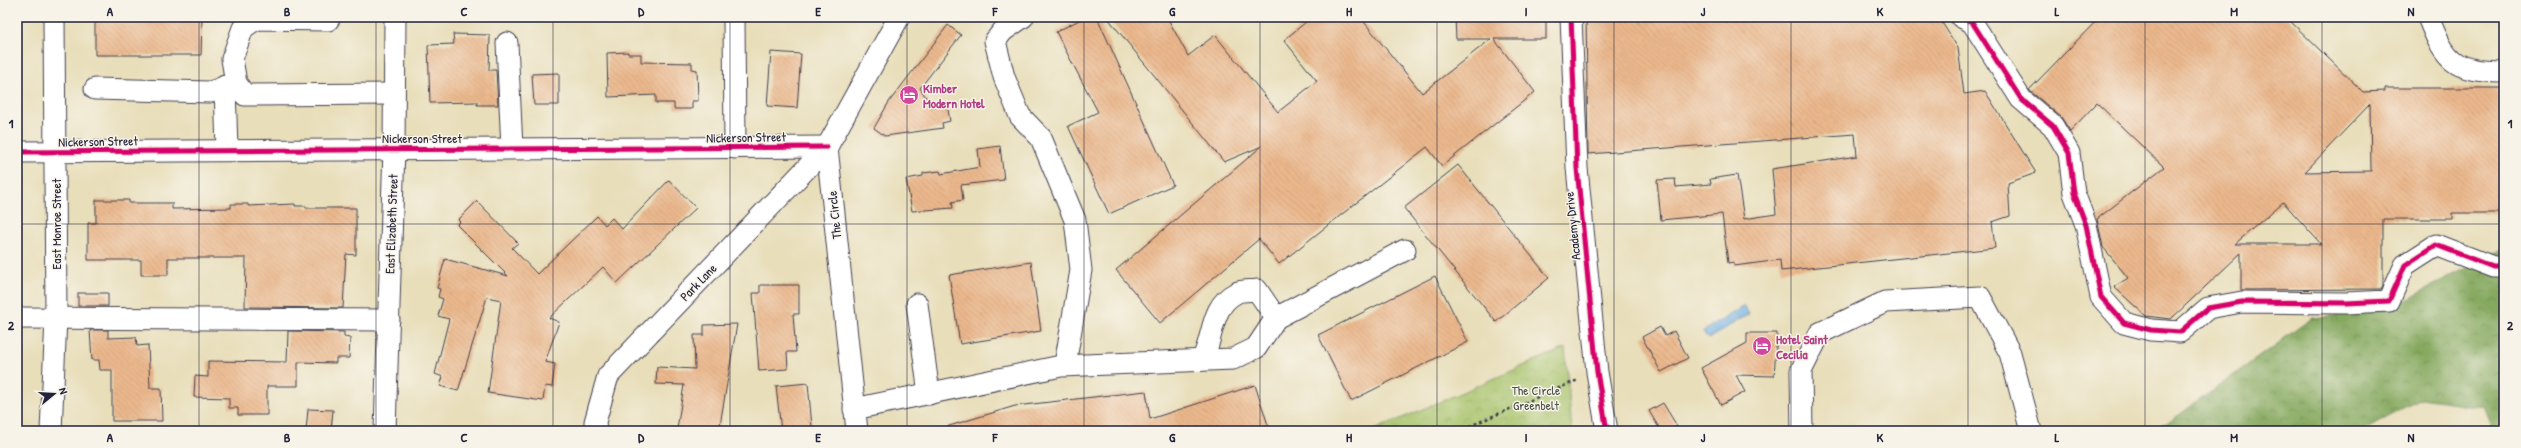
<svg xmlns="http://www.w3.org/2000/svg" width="2521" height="448" viewBox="0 0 2521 448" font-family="'Patrick Hand',sans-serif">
<defs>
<pattern id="forest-crowns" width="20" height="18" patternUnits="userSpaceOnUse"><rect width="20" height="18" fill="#85a95f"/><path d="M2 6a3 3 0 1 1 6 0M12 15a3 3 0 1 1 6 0" fill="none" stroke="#6c8950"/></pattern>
<pattern id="park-crowns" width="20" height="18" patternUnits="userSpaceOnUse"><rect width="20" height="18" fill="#a7c36b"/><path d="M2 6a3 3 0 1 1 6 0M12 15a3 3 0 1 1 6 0" fill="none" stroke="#8fa75e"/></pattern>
<pattern id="building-back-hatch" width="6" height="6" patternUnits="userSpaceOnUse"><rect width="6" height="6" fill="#ebb88c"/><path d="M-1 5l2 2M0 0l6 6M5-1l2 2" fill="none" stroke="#c99e7a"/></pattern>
</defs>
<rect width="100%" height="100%" fill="#f7f3e8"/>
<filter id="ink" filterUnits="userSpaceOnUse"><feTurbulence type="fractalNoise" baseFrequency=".025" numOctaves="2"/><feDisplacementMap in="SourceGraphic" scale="8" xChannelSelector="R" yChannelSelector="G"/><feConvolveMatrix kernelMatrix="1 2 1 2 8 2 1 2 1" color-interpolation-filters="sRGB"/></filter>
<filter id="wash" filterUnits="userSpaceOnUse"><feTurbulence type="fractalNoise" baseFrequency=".012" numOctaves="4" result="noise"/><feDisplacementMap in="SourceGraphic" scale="16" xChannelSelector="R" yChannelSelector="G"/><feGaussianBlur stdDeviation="0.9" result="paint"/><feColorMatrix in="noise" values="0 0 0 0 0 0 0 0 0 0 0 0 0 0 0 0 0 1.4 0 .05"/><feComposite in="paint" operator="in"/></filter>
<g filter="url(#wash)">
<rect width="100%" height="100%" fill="#e8deba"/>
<polygon fill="url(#forest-crowns)" stroke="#54664d" points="2504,248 2504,431 2493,431 2483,407 2421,398 2361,431 2136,431 2168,423 2312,318 2389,309"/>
<polygon fill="url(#park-crowns)" stroke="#647253" points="1565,348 1572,431 1372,431"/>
<polygon fill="#72b1e5" stroke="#4a6a90" points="1744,306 1749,314 1708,339 1703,331"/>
<g id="blocks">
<g fill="url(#building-back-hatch)" fill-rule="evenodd">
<polygon points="95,17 202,17 201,55 95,55"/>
<polygon points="1085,17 1097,17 1173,185 1109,214 1068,126 1098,112 1056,32"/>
<polygon points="1107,17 1167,17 1188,56 1215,35 1278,112 1317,81 1284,40 1312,17 1360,17 1422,93 1491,39 1456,39 1455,17 1546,17 1546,39 1494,39 1535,92 1442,166 1427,147 1279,264 1259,239 1160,323 1116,270 1262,146 1224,162"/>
<polygon points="1586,17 1934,17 1941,21 1958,48 1964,94 1985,91 2036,173 2008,183 2010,216 1992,222 1995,248 1781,271 1780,260 1734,266 1734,262 1728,263 1722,214 1661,220 1657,180 1675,179 1676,187 1711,184 1710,179 1737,175 1744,219 1776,214 1772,169 1857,156 1855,134 1588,154"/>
<path d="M2100 17H2286L2363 92 2385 91V88H2504V213H2452V219H2383V285L2381 289 2241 290V253L2171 319 2146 316 2114 287 2128 278 2103 247 2097 219 2164 167 2097 103 2070 131 2061 117 2029 90ZM2370 104 2371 171 2305 172ZM2283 202 2321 244H2235Z"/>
<polygon points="948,25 961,35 920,88 932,107 947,104 950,121 942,123 943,128 885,136 874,128 889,102"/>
<polygon points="453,34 490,35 489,70 496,70 498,105 477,105 477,102 430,103 428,45 454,44"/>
<polygon points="628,52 628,54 641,54 641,62 692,63 692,69 697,70 698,101 692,101 692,109 674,109 674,103 656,103 656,95 608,97 607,53"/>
<polygon points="771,52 801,54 797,108 767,106"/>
<polygon points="559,73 559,105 534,105 532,74"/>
<polygon points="1000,146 1004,180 961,185 963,200 952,202 953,208 912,211 906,179 923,176 923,173 940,171 941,174 980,167 978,149"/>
<polygon points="1458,165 1549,278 1496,322 1404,208"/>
<polygon points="669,180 696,208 617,283 603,267 549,318 559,322 545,362 555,364 552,387 545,386 543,401 488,393 501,300 487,297 458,391 440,386 443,377 435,374 449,319 438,316 443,299 438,297 440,289 437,288 445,259 508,276 457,225 460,222 458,220 477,201 518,243 512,248 537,274 597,216 605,225 612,218 622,229"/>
<polygon points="96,200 129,200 129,203 172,203 172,209 231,208 231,204 248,204 248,206 295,204 295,206 306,206 306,208 356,208 356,255 346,254 343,308 245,307 246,258 168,258 168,275 141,275 141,260 88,260 88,223 96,223"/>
<polygon points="1031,262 1041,331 960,344 949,275"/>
<polygon points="1435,276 1468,342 1351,401 1318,335"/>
<polygon points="760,285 799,285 799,314 793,314 796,352 787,352 788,369 759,371 753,293 760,293"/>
<rect x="78" y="293" width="30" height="13"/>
<polygon points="737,324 719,431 677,429 684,385 656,384 657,367 695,369 694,335 704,335 704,325"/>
<polygon points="1660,327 1665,336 1674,331 1688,358 1661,372 1642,337"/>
<polygon points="90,330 108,330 108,338 136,337 137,346 148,345 150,388 161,388 162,421 112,421 112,370 100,370 99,360 92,360"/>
<polygon points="288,331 344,332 344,337 350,338 349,358 336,358 336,363 298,362 298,386 267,386 267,415 238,415 238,408 229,408 229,398 194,397 195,376 208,377 208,361 287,362"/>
<polygon points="1747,333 1777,333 1774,376 1736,375 1745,392 1721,405 1701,368 1747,343"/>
<polygon points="808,383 812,427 800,429 800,431 781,431 776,386"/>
<polygon points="1255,385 1270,431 946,431 946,427 1015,406 1146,391 1150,419"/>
<polygon points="1663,403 1677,426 1669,431 1661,431 1649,411"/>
<polygon points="308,409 333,410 331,431 306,431"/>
</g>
</g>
</g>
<g filter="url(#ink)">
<use href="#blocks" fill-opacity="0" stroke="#403e4e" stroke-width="1"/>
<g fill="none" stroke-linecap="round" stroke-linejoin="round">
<defs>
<g id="minor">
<polyline points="330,17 328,20 256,19 243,28 232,59 236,83 245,95 394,94"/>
<polyline points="734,17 735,148"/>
<polyline points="1023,17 1003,31 995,41 1004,77 1020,116 1041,138 1075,220 1081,270 1065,365"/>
<polyline points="1571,17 1577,168 1597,372 1607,431"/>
<polyline points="1961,17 1972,22 2021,99 2053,126 2069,153 2074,193 2086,225 2101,297 2124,323 2151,330 2180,332 2208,308 2242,302 2346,303 2389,301 2405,265 2436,245 2493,267 2504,267"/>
<path d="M2428 17C2446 63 2454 71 2503 72"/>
<polyline points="507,43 512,148"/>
<polyline points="225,86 227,150"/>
<polyline points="95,89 210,92 236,83"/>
<polyline points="17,152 827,147"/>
<polyline points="917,304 929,394"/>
<polyline points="17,318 389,320"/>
<path d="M1202 360C1214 338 1210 306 1236 293 1241 290 1251 291 1257 290L1276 318"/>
<polyline points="854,409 1061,366 1233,359 1256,348 1276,318 1405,250"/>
<polyline points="51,431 56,318 54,17"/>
<polyline points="385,431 394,148 395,17"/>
<polyline points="596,431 595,422 608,376 827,147"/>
<polyline points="857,431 827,147 899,17"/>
<polyline points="1802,431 1801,371 1820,333 1885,302 1980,297 2010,353 2031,431"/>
</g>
</defs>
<use href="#minor" stroke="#403e4e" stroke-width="23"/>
<polyline stroke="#403e4e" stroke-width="2.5" stroke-dasharray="3 3" stroke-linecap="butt" points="1458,431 1578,380"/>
<use href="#minor" stroke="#fff" stroke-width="21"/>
<defs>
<g id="cycleway">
<polyline points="1571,17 1577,168 1597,372 1607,431"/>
<polyline points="1961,17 1972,22 2021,99 2053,126 2069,153 2074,193 2086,225 2101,297 2124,323 2151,330 2180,332 2208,308 2242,302 2346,303 2389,301 2405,265 2436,245 2493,267 2504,267"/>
<polyline points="17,152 827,147"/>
</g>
</defs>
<use href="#cycleway" stroke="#f7f3e8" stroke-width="8"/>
<use href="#cycleway" stroke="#d6006c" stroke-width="5"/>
</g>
</g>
<path fill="none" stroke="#22223b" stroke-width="1" stroke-opacity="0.55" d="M199 17V431M376 17V431M553 17V431M730 17V431M907 17V431M1084 17V431M1260 17V431M1437 17V431M1614 17V431M1791 17V431M1968 17V431M2145 17V431M2322 17V431M17 224H2504"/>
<defs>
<symbol id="hotel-disc" viewBox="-11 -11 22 22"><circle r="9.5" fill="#d1479c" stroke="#f7f3e8"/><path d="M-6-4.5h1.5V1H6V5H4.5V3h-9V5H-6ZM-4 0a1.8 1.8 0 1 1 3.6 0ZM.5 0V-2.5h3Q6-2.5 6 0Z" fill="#fff"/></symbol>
</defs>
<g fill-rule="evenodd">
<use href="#hotel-disc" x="898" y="84" width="22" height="22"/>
<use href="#hotel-disc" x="1751" y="335" width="22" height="22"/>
</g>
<g text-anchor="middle" stroke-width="3" stroke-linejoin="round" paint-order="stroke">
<g font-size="13" font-weight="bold" fill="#b23c85" stroke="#f7f3e8" text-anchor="start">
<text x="923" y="93">Kimber<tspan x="923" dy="15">Modern Hotel</tspan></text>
<text x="1776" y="344">Hotel Saint<tspan x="1776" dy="15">Cecilia</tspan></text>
</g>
<g font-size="13" fill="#22223b" stroke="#f7f3e8">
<text transform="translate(746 137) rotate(-1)" y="5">Nickerson Street</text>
<text x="422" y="143">Nickerson Street</text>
<text transform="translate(98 141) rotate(-1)" y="5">Nickerson Street</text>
<text transform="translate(834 215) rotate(-96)" y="5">The Circle</text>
<text transform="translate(56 224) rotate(-90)" y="5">East Monroe Street</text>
<text transform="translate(391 224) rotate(-88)" y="5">East Elizabeth Street</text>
<text transform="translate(1572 226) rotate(-96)" y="5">Academy Drive</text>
<text transform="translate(698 282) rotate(-46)" y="5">Park Lane</text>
</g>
<g font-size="13" fill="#4a5249" stroke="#f7f3e8">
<text x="1536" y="395">The Circle<tspan x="1536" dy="15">Greenbelt</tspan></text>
</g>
</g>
<rect width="2521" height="448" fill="none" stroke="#f7f3e8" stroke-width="44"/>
<g transform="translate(54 394) rotate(72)" stroke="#f7f3e8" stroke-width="3" paint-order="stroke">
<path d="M0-3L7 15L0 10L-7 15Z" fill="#22223b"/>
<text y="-6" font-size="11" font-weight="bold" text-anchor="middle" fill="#22223b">N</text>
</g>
<rect x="22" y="22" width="2477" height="404" fill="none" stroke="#22223b" stroke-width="1.5"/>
<g font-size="13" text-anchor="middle" font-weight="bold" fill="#22223b">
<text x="110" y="16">A</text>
<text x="287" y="16">B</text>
<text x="464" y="16">C</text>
<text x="641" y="16">D</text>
<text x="818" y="16">E</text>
<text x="995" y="16">F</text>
<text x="1172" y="16">G</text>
<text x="1349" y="16">H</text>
<text x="1526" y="16">I</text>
<text x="1703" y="16">J</text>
<text x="1880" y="16">K</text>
<text x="2057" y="16">L</text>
<text x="2234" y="16">M</text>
<text x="2411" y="16">N</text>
<text x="11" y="128">1</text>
<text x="2510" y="128">1</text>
<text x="11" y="330">2</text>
<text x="2510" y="330">2</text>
<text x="110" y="442">A</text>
<text x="287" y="442">B</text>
<text x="464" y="442">C</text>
<text x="641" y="442">D</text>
<text x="818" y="442">E</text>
<text x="995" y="442">F</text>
<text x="1172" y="442">G</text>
<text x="1349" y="442">H</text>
<text x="1526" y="442">I</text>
<text x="1703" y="442">J</text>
<text x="1880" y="442">K</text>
<text x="2057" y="442">L</text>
<text x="2234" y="442">M</text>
<text x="2411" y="442">N</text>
</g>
</svg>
